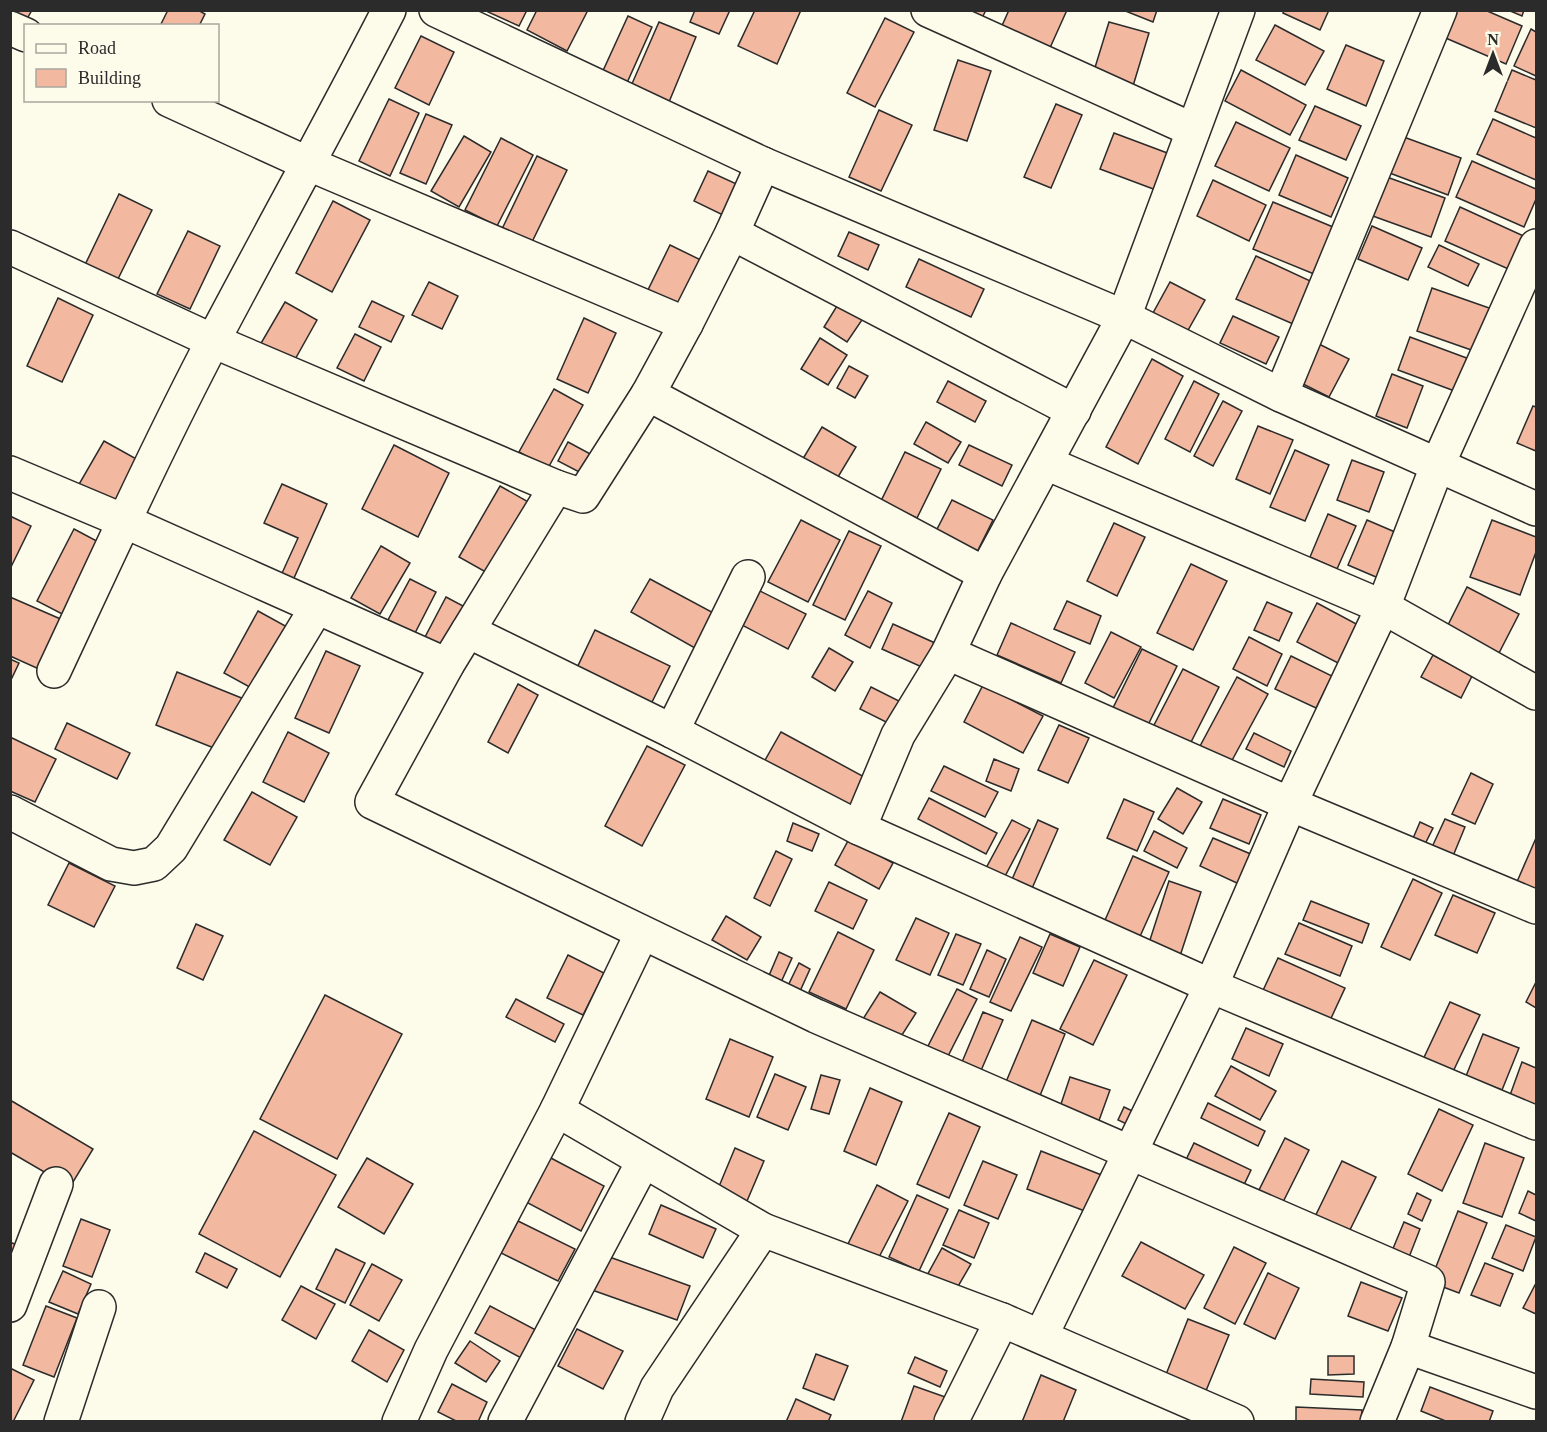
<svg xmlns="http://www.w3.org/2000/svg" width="1547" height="1432" viewBox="0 0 1547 1432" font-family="'Times New Roman',serif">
<rect width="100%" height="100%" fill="#fdfbea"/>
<g fill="#f2b8a0" stroke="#2b2b2b" stroke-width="1.5">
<polygon points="10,10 32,10 24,24 10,17"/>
<polygon points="168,10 198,10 205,14 199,26 160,26"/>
<polygon points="489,10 527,10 519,26 488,12"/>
<polygon points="537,10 588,10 567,51 527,30"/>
<polygon points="695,10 730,10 719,34 690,22"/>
<polygon points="755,10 801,10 777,64 738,46"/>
<polygon points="951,10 986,10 979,24"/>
<polygon points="1009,10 1067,10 1049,50 1001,28"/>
<polygon points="1123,10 1157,10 1153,22"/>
<polygon points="1284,10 1329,10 1320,30 1283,13"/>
<polygon points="1451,10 1485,10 1522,26 1506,64 1441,36"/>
<polygon points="1508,10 1524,10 1522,16"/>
<polygon points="628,16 652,27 626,85 602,73"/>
<polygon points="885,18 914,32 875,107 847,93"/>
<polygon points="659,22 696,37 669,102 631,86"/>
<polygon points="1109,22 1149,33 1133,86 1093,74"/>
<polygon points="1275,25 1324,51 1305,85 1256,60"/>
<polygon points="1531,29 1536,32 1536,76 1514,66"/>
<polygon points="421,36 454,52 429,105 395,88"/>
<polygon points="1346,45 1384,61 1366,106 1327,89"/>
<polygon points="958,60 991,71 967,141 934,130"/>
<polygon points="1241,70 1306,105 1290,135 1225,101"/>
<polygon points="1512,70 1536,80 1536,128 1495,111"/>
<polygon points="389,99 419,113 390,176 359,161"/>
<polygon points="1056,104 1082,115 1051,188 1024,177"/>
<polygon points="1315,106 1361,126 1346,160 1299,140"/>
<polygon points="879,110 912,125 881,191 849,177"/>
<polygon points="426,114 452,125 426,184 400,173"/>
<polygon points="1493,119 1536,138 1536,180 1477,154"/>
<polygon points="1236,122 1290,148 1269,191 1215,166"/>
<polygon points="1114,133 1170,154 1156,190 1100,169"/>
<polygon points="464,136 491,152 459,207 431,191"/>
<polygon points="1401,136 1461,158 1448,195 1387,172"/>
<polygon points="501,138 533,155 497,226 465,210"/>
<polygon points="1296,155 1348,178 1331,217 1279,195"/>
<polygon points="537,156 567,170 531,244 501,231"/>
<polygon points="1472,161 1536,189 1536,199 1524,227 1456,197"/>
<polygon points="708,171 741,186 727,217 694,201"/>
<polygon points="1384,176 1445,198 1431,237 1370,215"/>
<polygon points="1213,180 1266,205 1249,241 1197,216"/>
<polygon points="119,194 152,210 115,285 83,269"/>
<polygon points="333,201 370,220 332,292 296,273"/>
<polygon points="1273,202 1333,227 1314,274 1253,249"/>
<polygon points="1460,207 1528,238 1513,271 1445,241"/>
<polygon points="1372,226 1422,248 1408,280 1358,259"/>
<polygon points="188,231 220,246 190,309 157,294"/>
<polygon points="849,232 879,245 868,270 838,256"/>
<polygon points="670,245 709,264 685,315 645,296"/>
<polygon points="1439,245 1479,264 1468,286 1428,267"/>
<polygon points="1256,256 1319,285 1300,327 1236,299"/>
<polygon points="919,259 984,289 971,317 906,287"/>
<polygon points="429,282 458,296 442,329 412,315"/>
<polygon points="1170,282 1205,300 1187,332 1153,313"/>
<polygon points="1432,288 1492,309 1477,352 1417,331"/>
<polygon points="58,298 93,315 62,382 27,366"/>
<polygon points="372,301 404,316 391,342 359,327"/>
<polygon points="840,301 864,317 847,342 824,327"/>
<polygon points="285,302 317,320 293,363 260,345"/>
<polygon points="1233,316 1279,337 1266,364 1220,343"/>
<polygon points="584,318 616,333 588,393 557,379"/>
<polygon points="355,334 381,347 364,381 337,368"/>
<polygon points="1410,337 1472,360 1460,393 1398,370"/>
<polygon points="820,338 847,355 828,385 801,369"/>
<polygon points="1315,342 1349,359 1329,397 1295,380"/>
<polygon points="1152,359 1183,376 1138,464 1106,447"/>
<polygon points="849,366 868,376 855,398 837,388"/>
<polygon points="1392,374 1423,386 1407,428 1376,416"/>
<polygon points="948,381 986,401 975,422 937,402"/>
<polygon points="1194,381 1219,394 1190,452 1165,439"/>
<polygon points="554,389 583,405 548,468 519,452"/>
<polygon points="1223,401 1242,411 1213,466 1194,456"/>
<polygon points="1533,406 1536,407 1536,451 1517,443"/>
<polygon points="926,422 961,442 948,463 914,444"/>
<polygon points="1258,426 1293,440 1270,494 1236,479"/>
<polygon points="822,427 856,447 832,487 798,467"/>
<polygon points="104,441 140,461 114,506 78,486"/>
<polygon points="568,442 596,457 585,475 558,461"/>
<polygon points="394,445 449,473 418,537 362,509"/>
<polygon points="969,445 1012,465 1002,486 959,465"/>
<polygon points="1295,450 1329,465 1305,521 1270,507"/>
<polygon points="905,452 941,469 917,518 881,501"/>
<polygon points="1352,460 1384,472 1369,512 1337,500"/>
<polygon points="282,484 327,504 290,587 278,582 298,538 264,523"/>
<polygon points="500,486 532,504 491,575 459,557"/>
<polygon points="952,500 993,520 974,558 933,537"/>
<polygon points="1328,514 1356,526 1337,569 1310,557"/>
<polygon points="10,516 31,526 10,569"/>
<polygon points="801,520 840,540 808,602 768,582"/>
<polygon points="1367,520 1402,535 1383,580 1348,565"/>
<polygon points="1492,520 1536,537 1536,552 1520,595 1470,577"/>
<polygon points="1114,523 1145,537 1117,596 1087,581"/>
<polygon points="74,529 108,547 70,618 37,601"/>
<polygon points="849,531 881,546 845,620 813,605"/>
<polygon points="381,546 410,563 380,614 351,598"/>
<polygon points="1191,564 1227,581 1193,650 1157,633"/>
<polygon points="410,579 436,592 415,633 388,620"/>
<polygon points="650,579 721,617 702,652 631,612"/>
<polygon points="1467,587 1519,614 1499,653 1447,627"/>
<polygon points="756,589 806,614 788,649 738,623"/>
<polygon points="868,591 892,603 870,648 845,635"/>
<polygon points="10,597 72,624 50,674 10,656"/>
<polygon points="446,597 465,607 442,649 424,639"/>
<polygon points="1067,601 1101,616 1090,644 1054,629"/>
<polygon points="1267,602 1292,613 1279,641 1254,630"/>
<polygon points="1317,603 1362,627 1342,665 1297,642"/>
<polygon points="258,611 289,628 255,690 224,673"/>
<polygon points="1011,623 1075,652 1061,683 997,655"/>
<polygon points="893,624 935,643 924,668 882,649"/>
<polygon points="595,630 670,666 649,708 575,672"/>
<polygon points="1111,632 1141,647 1114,698 1085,683"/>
<polygon points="1249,637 1282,654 1267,686 1233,669"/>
<polygon points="829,648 853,662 835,691 812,677"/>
<polygon points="1142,649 1177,666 1146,729 1111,712"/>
<polygon points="326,651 360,666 329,733 295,718"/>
<polygon points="1433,655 1472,676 1461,698 1421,677"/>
<polygon points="1291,656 1332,676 1316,708 1275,689"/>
<polygon points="10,659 19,663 10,682"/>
<polygon points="1183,669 1219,687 1188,748 1152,729"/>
<polygon points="177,672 244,699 224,752 156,725"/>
<polygon points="1237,677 1268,694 1230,764 1199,748"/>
<polygon points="518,684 538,695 508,753 488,742"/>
<polygon points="983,685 1043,716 1023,753 964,722"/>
<polygon points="871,687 901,702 890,724 860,709"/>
<polygon points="67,723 130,753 117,779 55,749"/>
<polygon points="1059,725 1089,738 1068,783 1038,770"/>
<polygon points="288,732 329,753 304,802 263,782"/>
<polygon points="781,732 868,779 851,810 764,762"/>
<polygon points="1254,733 1291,751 1284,767 1246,749"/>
<polygon points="10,737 56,759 35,802 10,791"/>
<polygon points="647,746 685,765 642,846 605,826"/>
<polygon points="994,759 1019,769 1011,791 986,781"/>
<polygon points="944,766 998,792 985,817 931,791"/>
<polygon points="1471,773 1493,784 1475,824 1452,814"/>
<polygon points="1177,788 1202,802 1183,834 1158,819"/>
<polygon points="252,792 297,817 270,865 224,840"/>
<polygon points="929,798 997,833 986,854 918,819"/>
<polygon points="1124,799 1154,812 1137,851 1107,838"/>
<polygon points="1223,799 1261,815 1249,844 1210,828"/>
<polygon points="1445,819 1465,827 1453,856 1432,847"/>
<polygon points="1012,820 1030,829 1003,880 985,870"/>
<polygon points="1038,820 1058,829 1030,893 1010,884"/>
<polygon points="1420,822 1433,828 1423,848 1411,843"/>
<polygon points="793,823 819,834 812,851 787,841"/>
<polygon points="1154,831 1187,848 1177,868 1144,851"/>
<polygon points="1213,838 1253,855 1239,884 1200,866"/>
<polygon points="1536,838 1536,893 1516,884"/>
<polygon points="849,839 893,863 879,889 835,865"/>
<polygon points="776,851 792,859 770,906 754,898"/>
<polygon points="1133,856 1169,872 1137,943 1102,927"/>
<polygon points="69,863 115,886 94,927 48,905"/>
<polygon points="1413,879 1442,893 1410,960 1381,947"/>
<polygon points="1169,881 1201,892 1180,956 1148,946"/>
<polygon points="829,882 867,900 853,929 815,911"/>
<polygon points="1453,895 1495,913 1477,953 1435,935"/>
<polygon points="1311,901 1369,924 1362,943 1303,920"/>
<polygon points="726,916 761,937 747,960 712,940"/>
<polygon points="916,918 949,933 930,975 896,960"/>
<polygon points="1299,923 1352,946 1340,976 1285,954"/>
<polygon points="196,924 223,936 203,980 177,968"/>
<polygon points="838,932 874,950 846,1009 809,992"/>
<polygon points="956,934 981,944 963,985 938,975"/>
<polygon points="1050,934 1080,947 1063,986 1033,973"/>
<polygon points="1020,937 1042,947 1011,1011 990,1002"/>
<polygon points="987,950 1006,959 989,997 970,989"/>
<polygon points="779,952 792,958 777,991 765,985"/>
<polygon points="568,955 604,973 583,1015 547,998"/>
<polygon points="1278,958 1345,988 1327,1027 1260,997"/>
<polygon points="1094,960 1127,975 1093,1045 1060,1029"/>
<polygon points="799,963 810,969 796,1000 784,994"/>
<polygon points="1536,982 1536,1008 1526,1002"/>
<polygon points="957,989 977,999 945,1062 925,1052"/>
<polygon points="880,992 916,1013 893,1049 858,1027"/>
<polygon points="325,995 402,1034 337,1159 260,1119"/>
<polygon points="516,999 564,1024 555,1042 506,1017"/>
<polygon points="1450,1002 1480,1015 1449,1080 1420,1066"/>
<polygon points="983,1012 1003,1020 976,1082 957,1074"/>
<polygon points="1032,1020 1065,1034 1037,1103 1003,1089"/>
<polygon points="1246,1028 1283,1044 1269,1076 1232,1059"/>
<polygon points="1483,1034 1519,1048 1502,1090 1466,1076"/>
<polygon points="730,1039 773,1057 749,1117 706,1099"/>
<polygon points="1522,1062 1536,1068 1536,1108 1509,1098"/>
<polygon points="1231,1066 1276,1091 1260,1120 1215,1096"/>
<polygon points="775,1074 806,1087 788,1130 757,1117"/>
<polygon points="821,1075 840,1080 829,1114 811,1109"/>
<polygon points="1070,1077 1110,1090 1097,1126 1058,1113"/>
<polygon points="870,1088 902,1102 876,1165 844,1151"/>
<polygon points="10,1100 93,1149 70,1187 10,1152"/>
<polygon points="1208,1103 1265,1131 1258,1146 1201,1118"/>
<polygon points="1124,1107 1143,1116 1137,1129 1118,1120"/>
<polygon points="1439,1109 1473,1125 1442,1191 1408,1174"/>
<polygon points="949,1113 980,1127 949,1198 917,1184"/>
<polygon points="254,1131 336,1175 280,1277 199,1234"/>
<polygon points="1285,1138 1309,1150 1273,1222 1249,1210"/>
<polygon points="1194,1143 1251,1170 1232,1210 1175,1183"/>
<polygon points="1485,1143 1524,1158 1502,1217 1463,1203"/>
<polygon points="735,1148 764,1161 744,1208 715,1196"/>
<polygon points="1041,1151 1104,1176 1090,1213 1027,1189"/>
<polygon points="549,1157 604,1186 581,1231 526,1202"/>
<polygon points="367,1158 413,1184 384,1234 338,1207"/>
<polygon points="983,1161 1017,1175 998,1219 964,1205"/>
<polygon points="1342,1161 1376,1177 1344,1242 1311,1225"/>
<polygon points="877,1185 908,1201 877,1261 847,1246"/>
<polygon points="1528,1191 1536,1195 1536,1221 1519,1213"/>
<polygon points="1417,1193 1431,1200 1422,1221 1408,1214"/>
<polygon points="917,1195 948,1209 919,1271 889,1257"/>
<polygon points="661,1205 716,1229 703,1258 649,1234"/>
<polygon points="959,1210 989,1223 974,1258 943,1245"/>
<polygon points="1458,1211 1487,1223 1459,1293 1430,1282"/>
<polygon points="81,1219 110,1230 92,1277 63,1266"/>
<polygon points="518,1221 575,1249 558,1281 501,1253"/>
<polygon points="1404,1222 1420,1229 1404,1270 1387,1263"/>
<polygon points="1506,1225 1536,1237 1523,1271 1492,1258"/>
<polygon points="10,1242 19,1246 10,1263"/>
<polygon points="1141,1242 1204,1275 1185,1309 1122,1276"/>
<polygon points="1234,1247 1266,1263 1235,1324 1204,1308"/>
<polygon points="942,1248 971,1264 953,1295 925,1279"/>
<polygon points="336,1249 365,1263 345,1303 316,1289"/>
<polygon points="205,1253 237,1269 227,1288 196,1272"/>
<polygon points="604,1255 690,1286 677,1320 592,1290"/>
<polygon points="1485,1263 1513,1274 1500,1306 1471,1295"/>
<polygon points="372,1264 402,1280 379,1321 350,1305"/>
<polygon points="63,1271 91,1284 78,1314 49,1302"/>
<polygon points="1268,1273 1299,1288 1275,1339 1244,1324"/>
<polygon points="1361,1282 1402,1298 1388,1331 1348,1316"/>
<polygon points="1535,1285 1536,1286 1536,1314 1523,1308"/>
<polygon points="301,1286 335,1304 316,1339 282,1320"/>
<polygon points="46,1306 77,1318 54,1377 23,1365"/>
<polygon points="490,1306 551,1338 536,1366 475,1333"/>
<polygon points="1188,1319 1229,1335 1203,1398 1163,1382"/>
<polygon points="577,1329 623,1351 603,1389 558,1366"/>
<polygon points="369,1330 404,1350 387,1382 352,1361"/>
<polygon points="470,1341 500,1361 486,1382 455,1363"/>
<polygon points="816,1354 848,1366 834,1400 803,1388"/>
<polygon points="1328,1356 1354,1356 1354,1374 1328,1375"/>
<polygon points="915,1357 947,1371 940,1387 908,1373"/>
<polygon points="10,1368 34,1380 13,1422 10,1422"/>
<polygon points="1041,1375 1076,1390 1063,1422 1022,1422"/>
<polygon points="1311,1379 1364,1382 1363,1397 1310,1394"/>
<polygon points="452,1384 487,1402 478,1422 458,1422 438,1412"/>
<polygon points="914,1386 948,1398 940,1422 901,1422"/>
<polygon points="1430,1387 1493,1411 1489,1422 1448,1422 1421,1411"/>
<polygon points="796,1399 831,1415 828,1422 786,1422"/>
<polygon points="1296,1407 1362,1410 1361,1422 1296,1422"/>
</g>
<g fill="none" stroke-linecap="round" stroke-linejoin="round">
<defs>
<g id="minor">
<polyline points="436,10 763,164 1124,317 1281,395 1536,509"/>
<polyline points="928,10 1193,130"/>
<polyline points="10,28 26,35"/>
<polyline points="169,100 309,164 686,324 648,394 583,496 556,487"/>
<polyline points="732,233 1074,411"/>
<polyline points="10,247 213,341 556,487 447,665 372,802 816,1016 1428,1282 1408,1347 1377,1422"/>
<polyline points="686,324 732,233 763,164"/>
<polyline points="648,394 985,574"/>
<polyline points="1281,395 1440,10"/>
<polyline points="1046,463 1383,607 1536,693"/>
<polyline points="10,473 124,521 447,665"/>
<polyline points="468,631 672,731 859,828 1211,986 1536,1123"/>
<polyline points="948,653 1290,804 1536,907"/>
<path d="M54 671C106 560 157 448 214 339 272 229 332 121 389 10"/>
<polyline points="672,731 748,577"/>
<polyline points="10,812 111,864 134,868 154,864 171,848 317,607"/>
<polyline points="859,828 898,735 948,653 985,574 1124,317 1238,10"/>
<polyline points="642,933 557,1110 763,1230 657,1388 642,1422"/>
<polyline points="763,1230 1002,1320 1237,1422"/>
<polyline points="10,1305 56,1184"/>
<polyline points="1041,1336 1211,986 1290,804 1383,607 1438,464 1536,246"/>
<polyline points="1408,1347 1536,1392"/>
<polyline points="61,1422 99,1307"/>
<polyline points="399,1422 431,1350 557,1110"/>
<polyline points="505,1422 643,1162"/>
<polyline points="951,1422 1002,1320"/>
</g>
</defs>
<use href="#minor" stroke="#2b2b2b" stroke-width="36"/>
<use href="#minor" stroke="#fdfbea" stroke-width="33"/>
</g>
<rect width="1547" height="1432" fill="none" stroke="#2b2b2b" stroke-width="24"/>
<rect x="24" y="24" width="195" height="78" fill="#fdfbea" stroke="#a9a89e" stroke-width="1.5"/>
<rect x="36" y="44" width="30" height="9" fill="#fdfbea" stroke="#a9a89e" stroke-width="1.5"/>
<text x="78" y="54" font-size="18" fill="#2b2b2b">Road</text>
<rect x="36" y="69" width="30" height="18" fill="#f2b8a0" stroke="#a9a89e" stroke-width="1.5"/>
<text x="78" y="84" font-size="18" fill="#2b2b2b">Building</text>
<g transform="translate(1493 54)" stroke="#fdfbea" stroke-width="4.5" paint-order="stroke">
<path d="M0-4.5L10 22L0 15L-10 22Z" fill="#2b2b2b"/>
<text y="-9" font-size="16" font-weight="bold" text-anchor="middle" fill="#2b2b2b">N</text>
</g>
</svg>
